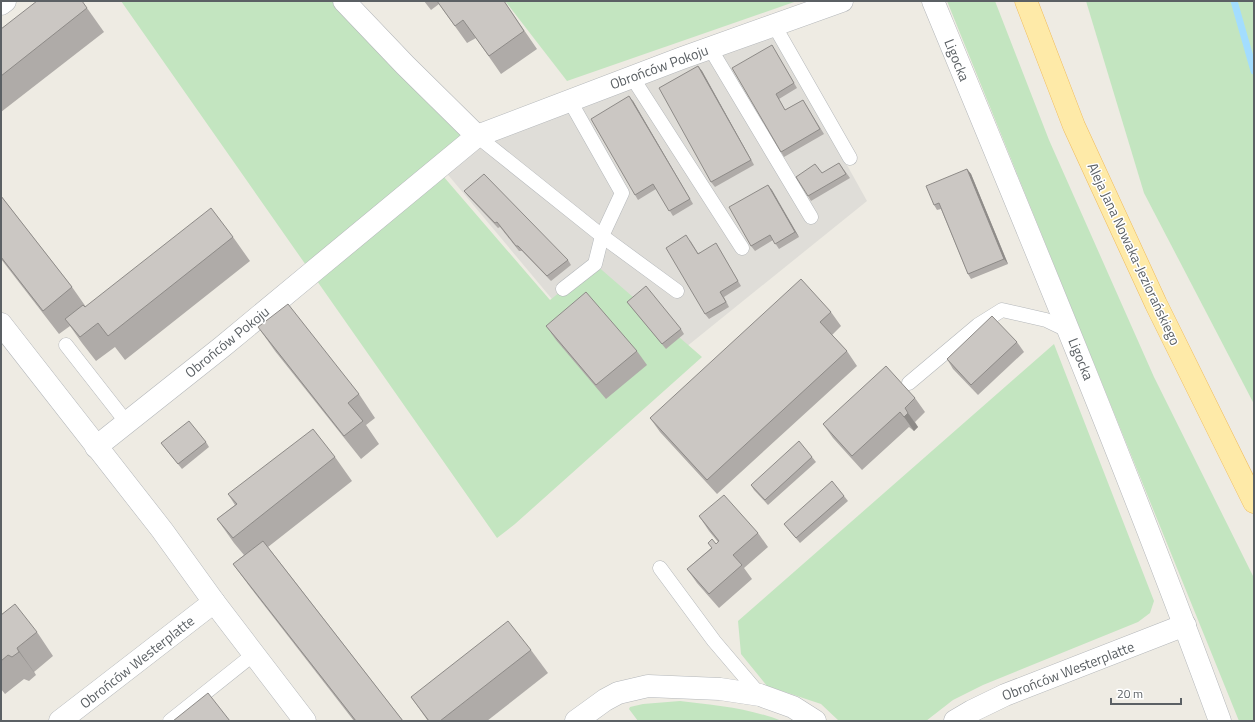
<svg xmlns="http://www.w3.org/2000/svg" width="1255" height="722" viewBox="0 0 1255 722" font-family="'Titillium Web',sans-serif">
<rect width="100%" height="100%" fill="#eeebe3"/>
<polygon fill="#dfddd8" points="772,30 867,201 665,364 562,311 444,170 475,143"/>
<g fill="#c3e5c0">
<polygon points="121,1 344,1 477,136 437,169 550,300 595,264 702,357 515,524 497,538"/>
<polygon points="505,1 797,1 567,81"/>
<polygon points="947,1 995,1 1049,140 1154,377 1254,578 1254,721 1239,721"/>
<polygon points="1086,1 1254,1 1254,404 1144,193"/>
<polygon points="1054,344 1154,601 1150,613 1138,622 983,685 953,700 926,721 839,721 821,704 767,686 741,654 738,621"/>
<path d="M680 701C714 705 749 708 782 721H638L629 709 630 707 643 704Z"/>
</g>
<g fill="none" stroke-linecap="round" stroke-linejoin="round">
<polyline stroke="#a3ddfe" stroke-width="7" points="1234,1 1254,71"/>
<defs>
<g id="lane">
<polyline points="774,25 850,158"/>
<polyline points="710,48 811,217"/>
<polyline points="632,77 742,248"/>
<polyline points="477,136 602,236 677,291"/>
<polyline points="563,289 595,264 602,236 622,193 570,101"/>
<polyline points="66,345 127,423"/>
<polyline points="909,383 978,325 1002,310 1046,320 1069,331"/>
<polyline points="660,568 714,641 760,695"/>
<polyline points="170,721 254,654"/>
</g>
<g id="street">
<polyline points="344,1 405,65 477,136"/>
<path d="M933 1C1032 240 1131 478 1220 721"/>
<polyline points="1,4 5,1"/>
<polyline points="1,324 162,530 214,602 305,721"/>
<polyline points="96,447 222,347 315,270 477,136 682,58 842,1"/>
<polyline points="60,721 214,602"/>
<polyline points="576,721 605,700 618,693 648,686 720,689 760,695 793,707 815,721"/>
<polyline points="955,721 972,711 1005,695 1185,625"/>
</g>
<polyline id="primary" points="1026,1 1074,126 1156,304 1254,502"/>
</defs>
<use href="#lane" stroke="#b4b7ba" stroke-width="15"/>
<use href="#street" stroke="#b4b7ba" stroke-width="23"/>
<use href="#primary" stroke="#f0bb5b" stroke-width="23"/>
<use href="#lane" stroke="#fff" stroke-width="14"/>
<use href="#street" stroke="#fff" stroke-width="22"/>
<use href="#primary" stroke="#feeaa8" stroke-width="22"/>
</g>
<g fill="#afaba8">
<polygon points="424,1 504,1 537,49 501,74 476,38 467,43 439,4 431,10"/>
<polygon points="87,8 104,32 1,112 1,29"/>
<polygon points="775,50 797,88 779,99 785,110 803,100 824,134 784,157 732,68"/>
<polygon points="698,66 702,71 754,165 715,187 711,182"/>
<polygon points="633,101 693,204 673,216 656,189 638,200 635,195"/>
<polygon points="839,163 850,178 811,201 808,196"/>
<polygon points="967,169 971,174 1008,264 971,279 968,274 941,209 937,210 934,205"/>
<polygon points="768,185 799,237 779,249 773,240 755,251 751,246"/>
<polygon points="464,191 568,260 571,265 551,281 522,251 519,251 500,227 498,228 468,196"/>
<polygon points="1,196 72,287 86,307 233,237 250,261 125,360 115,347 96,361 82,343 70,326 59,334 1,259"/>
<polygon points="690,240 698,253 719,248 741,286 724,297 729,307 709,319 705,314"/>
<polygon points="627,302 681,329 684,334 666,349"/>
<polygon points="831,312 841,326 832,335 847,351 857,366 717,494 660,432 650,418"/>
<polygon points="546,326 637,351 647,365 606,399 556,340"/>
<polygon points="258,327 359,394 375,418 366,425 379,444 361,459 275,351"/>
<polygon points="1017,342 1024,352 978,395 953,369 947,359"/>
<polygon points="915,398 925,412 915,422 918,427 914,431 909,427 862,470 833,438 823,424"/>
<polygon points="206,442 209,447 182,469 161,443"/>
<polygon points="335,457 352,481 268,547 403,721 354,721 250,587 233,564 244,555 234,543 217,519 235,505 228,494"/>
<polygon points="812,457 816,462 768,505 754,490 751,485"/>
<polygon points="844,496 848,501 800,543 788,529 784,524"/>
<polygon points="699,516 758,533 768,547 744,568 752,579 719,608 697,583 687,569 718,542 709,531"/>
<polygon points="1,615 37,632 53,656 34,672 36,675 29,681 24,679 5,694 1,689"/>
<polygon points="531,650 548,673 487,721 428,721 411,697"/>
</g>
<g fill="#8e8b88">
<polygon points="698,66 702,71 754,165 751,160"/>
<polygon points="629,96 633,101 693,204 690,199"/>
<polygon points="967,169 971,174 1008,264 1004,259"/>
<polygon points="768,185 772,190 799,237 795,232"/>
<polygon points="908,413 918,427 914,431 904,417"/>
<polygon points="17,648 34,672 36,675 19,652"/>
</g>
<g fill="#cbc7c3" stroke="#8e8b88">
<polygon points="37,1 82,1 87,8 1,76 1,29"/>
<polygon points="437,1 504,1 524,31 489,56 463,20 455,26"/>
<polygon points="772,45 794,83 776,94 785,110 803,100 820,129 781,152 732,68"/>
<polygon points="698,66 751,160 711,182 659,88"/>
<polygon points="629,96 690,199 669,211 653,184 635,195 591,119"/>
<polygon points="839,163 846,174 808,196 796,177 815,164 822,173"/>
<polygon points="967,169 1004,259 968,274 939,203 934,205 926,186"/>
<polygon points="484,174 568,260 547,276 518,246 516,246 497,222 495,223 464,191"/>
<polygon points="768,185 795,232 775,244 770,235 751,246 729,207"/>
<polygon points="1,196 72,287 43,311 1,257"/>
<polygon points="211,208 233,237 108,336 98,323 80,337 65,319 83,305 85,307"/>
<polygon points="686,235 698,254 716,243 738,281 720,292 726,302 705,314 666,248"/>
<polygon points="801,279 831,312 820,322 847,351 707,480 650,418"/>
<polygon points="646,286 681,329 662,344 627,302"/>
<polygon points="586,292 637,351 596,385 546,326"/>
<polygon points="288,304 359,394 348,403 363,421 344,436 258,327"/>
<polygon points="992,316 1017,342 971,385 947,359"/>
<polygon points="886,366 915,398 905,408 908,413 904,417 900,412 852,456 823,424"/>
<polygon points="189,421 206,442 178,464 161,443"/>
<polygon points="313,429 335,457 233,538 217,519 237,504 228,494"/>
<polygon points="799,441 812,457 765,500 751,485"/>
<polygon points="832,481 844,496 796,538 784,524"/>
<polygon points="724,495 758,533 733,555 742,565 709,594 687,569 712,548 708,543 712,539 716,544 719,541 699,516"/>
<polygon points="263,541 403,721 356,721 233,564"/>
<polygon points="15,604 37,632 17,648 19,652 12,657 8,655 1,661 1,615"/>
<polygon points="508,621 531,650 440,721 429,721 411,697"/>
<polygon points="208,693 230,721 173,721"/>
</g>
<g text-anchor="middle" stroke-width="3" stroke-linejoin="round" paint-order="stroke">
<g font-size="14" fill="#5b6064" stroke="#fff">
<text transform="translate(957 60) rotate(68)" y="5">Ligocka</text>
<text transform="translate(659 67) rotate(-20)" y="5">Obrońców Pokoju</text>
<text transform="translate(1134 254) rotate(65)" y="5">Aleja Jana Nowaka-Jeziorańskiego</text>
<text transform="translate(227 342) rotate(-39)" y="5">Obrońców Pokoju</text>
<text transform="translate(1081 359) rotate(68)" y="5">Ligocka</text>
<text transform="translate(137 662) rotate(-38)" y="5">Obrońców Westerplatte</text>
<text transform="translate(1068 671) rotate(-21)" y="5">Obrońców Westerplatte</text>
</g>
</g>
<rect width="1255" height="722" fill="none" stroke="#5b6064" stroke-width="4"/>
<path d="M1111 698v6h70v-6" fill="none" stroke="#5b6064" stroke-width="2"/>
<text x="1117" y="698" font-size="12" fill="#5b6064" stroke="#ffffff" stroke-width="3" paint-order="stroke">20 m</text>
</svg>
